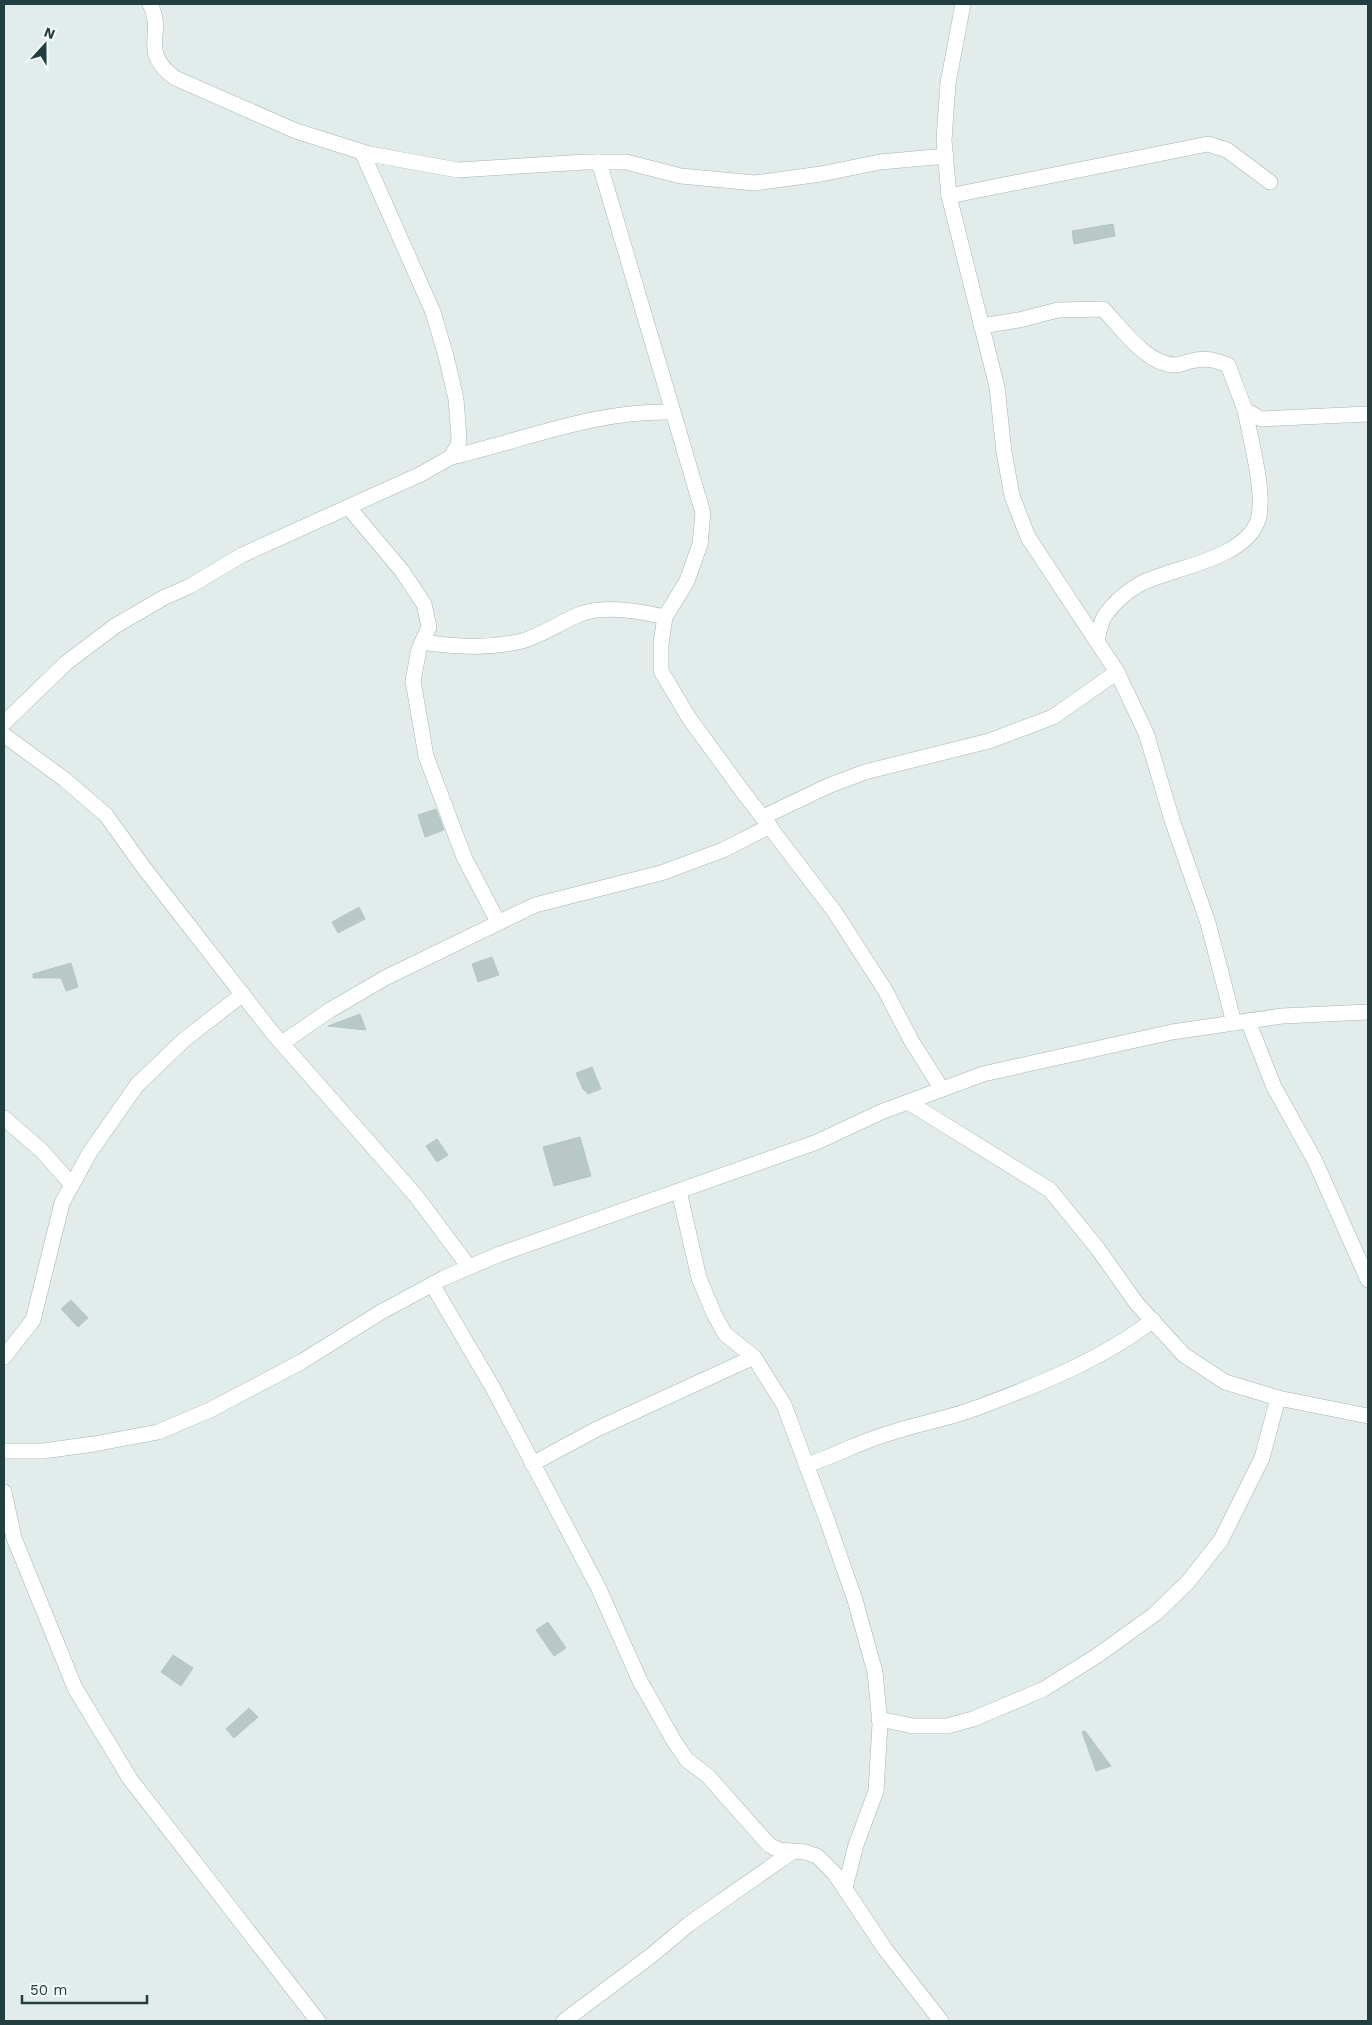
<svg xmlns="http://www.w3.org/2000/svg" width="1372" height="2025" viewBox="0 0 1372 2025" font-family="'Work Sans',sans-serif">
<rect width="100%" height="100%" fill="#e2edeb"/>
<g fill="#b7c8c6" stroke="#b4c7c5">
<polygon points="1113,224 1115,236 1074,244 1072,231"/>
<polygon points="436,809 444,830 425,837 418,815"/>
<polygon points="359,907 365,919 338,933 332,922"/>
<polygon points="492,957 499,975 478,982 472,964"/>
<polygon points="71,963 78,987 66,991 61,978 33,978 33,974"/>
<polygon points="360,1014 366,1030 328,1026"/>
<polygon points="592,1067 601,1089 588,1094 583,1089 576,1073"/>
<polygon points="580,1137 591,1176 554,1186 543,1147"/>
<polygon points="437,1139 448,1155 437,1162 426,1146"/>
<polygon points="71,1300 88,1318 78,1327 61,1309"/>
<polygon points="548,1622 566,1648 554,1656 536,1630"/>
<polygon points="173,1655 193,1668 181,1686 161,1672"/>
<polygon points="249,1708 258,1717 234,1738 226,1729"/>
<polygon points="1085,1731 1111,1766 1096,1771 1082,1732"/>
</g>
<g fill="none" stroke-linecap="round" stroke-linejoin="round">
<defs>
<g id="street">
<path d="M150 4C166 34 138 51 175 78L296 131 369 154 458 170 585 162H626L681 176 755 183 821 174 880 162 946 156"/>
<polyline points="963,4 948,83 944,140 949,196 997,387 1004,452 1012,496 1028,537 1117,672 1146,733 1173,823 1208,923 1234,1023"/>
<polyline points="599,162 703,513 700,544 687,581 665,617 661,643 661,671 689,718 743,792 834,911 885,990 912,1042 942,1089"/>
<polyline points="949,196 1208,144 1227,150 1270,182"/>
<path d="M981 326 1019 320 1058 310 1103 309C1122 328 1146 365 1176 365 1180 365 1186 362 1191 361 1206 357 1214 360 1228 365L1245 410 1261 419 1368 414"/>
<path d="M451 457C525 440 595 410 671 412"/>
<polyline points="349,508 402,571 424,604 429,627 419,649 413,681 426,756 464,857 498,922"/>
<path d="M1097 639C1099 632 1101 623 1104 617 1113 603 1129 589 1144 582 1177 567 1246 558 1258 520 1266 494 1250 438 1245 410"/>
<path d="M422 642C457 647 488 649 522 641 541 636 559 623 578 615 603 604 640 611 665 617"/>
<polyline points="4,723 66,663 115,626 163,598 190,586 242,555 421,474 451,457 458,445 459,438 456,399 446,356 433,312 362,152"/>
<polyline points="4,735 64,779 106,815 144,868 271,1031 416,1196 469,1267"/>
<polyline points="763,817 828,786 865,772 989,741 1053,717 1117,672"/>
<polyline points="1248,1021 1274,1087 1315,1161 1368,1280"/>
<polyline points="282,1043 330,1010 385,978 535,905 661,873 723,850 770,826"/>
<polyline points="908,1102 1050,1190 1098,1249 1137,1304 1184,1355 1225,1382 1278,1398 1368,1416"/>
<polyline points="4,1118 42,1151 72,1185"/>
<polyline points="679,1191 699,1278 714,1314 725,1334 754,1357 784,1405 827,1520 855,1600 875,1672 880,1724 876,1791 856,1845 845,1888"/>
<polyline points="432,1284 493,1388 598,1587 640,1681 674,1741 687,1760 708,1776 769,1845 779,1850 805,1852 817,1856 835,1874 885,1949 941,2021"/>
<polyline points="4,1357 33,1320 62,1203 90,1152 137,1085 185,1039 243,994"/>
<polyline points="4,1451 43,1451 94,1444 158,1432 210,1410 301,1362 381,1312 444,1278 500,1254 817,1142 881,1112 983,1074 1172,1032 1282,1016 1368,1012"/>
<polyline points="532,1464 597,1429 754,1357"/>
<path d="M806 1465C833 1457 857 1443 884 1435 915 1424 948 1419 979 1407 1038 1385 1103 1359 1153 1320"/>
<polyline points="4,1492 14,1538 75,1688 130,1779 318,2021"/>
<polyline points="879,1719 913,1726 947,1726 973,1719 1044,1689 1098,1655 1155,1614 1188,1582 1221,1540 1262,1458 1278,1398"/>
<polyline points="564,2021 652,1955 689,1924 792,1852"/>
</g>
</defs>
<use href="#street" stroke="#a4b5b4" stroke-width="16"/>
<use href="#street" stroke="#fff" stroke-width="15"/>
</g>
<rect width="1372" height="2025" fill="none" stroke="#213f40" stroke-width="10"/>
<g transform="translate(45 45) rotate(21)" stroke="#f3f9f8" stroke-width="4" paint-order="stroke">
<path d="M0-4L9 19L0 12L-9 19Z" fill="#213f40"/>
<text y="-8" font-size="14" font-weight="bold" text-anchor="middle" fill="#213f40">N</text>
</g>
<path d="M22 1995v8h125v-8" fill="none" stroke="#213f40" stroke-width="2.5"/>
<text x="30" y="1995" font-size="15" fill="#213f40" stroke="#f3f9f8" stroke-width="4" paint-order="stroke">50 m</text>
</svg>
